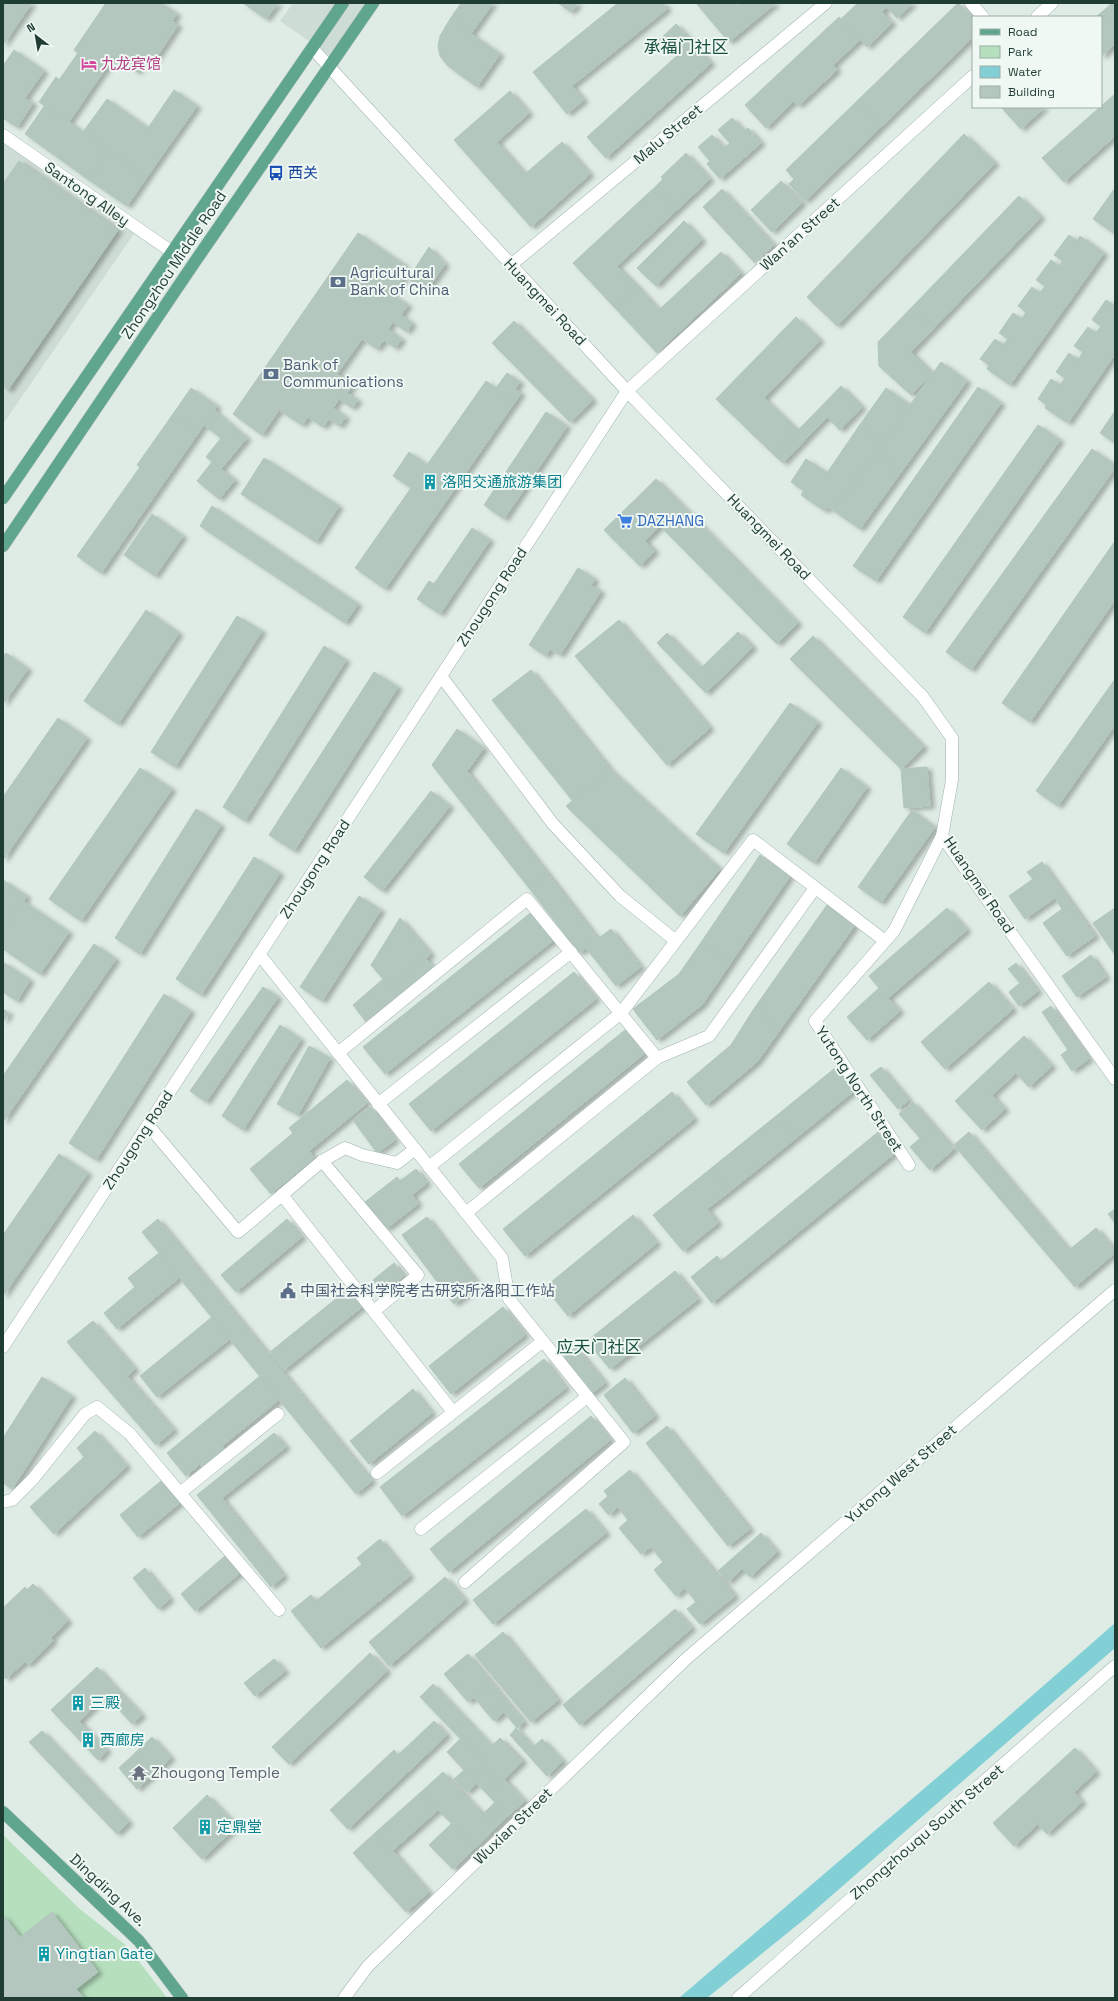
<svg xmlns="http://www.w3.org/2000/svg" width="1118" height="2001" viewBox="0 0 1118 2001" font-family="'Space Grotesk','Noto Sans SC',sans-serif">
<defs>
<filter id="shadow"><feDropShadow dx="4.5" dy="2.5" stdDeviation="2" flood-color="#0004"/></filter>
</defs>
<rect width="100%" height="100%" fill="#dfece5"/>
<g fill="#cddcd4">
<polygon points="293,3 381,3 339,62 280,21"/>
<polygon points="3,141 135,232 3,424"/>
</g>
<polygon fill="#b6dfbe" points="3,1835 81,1910 128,1947 167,1998 3,1998"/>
<polygon fill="#82d0d6" points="1115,1623 1115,1648 806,1918 707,1998 679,1998 1002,1722"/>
<g fill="#b4c7be" stroke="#b1c6bc" filter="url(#shadow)">
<polygon points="3,3 32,3 3,45"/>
<polygon points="106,3 161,3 177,14 172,21 178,25 150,67 144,62 137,72 114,56 69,122 39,102 56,77 59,80 78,53 74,50"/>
<polygon points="243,3 278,3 266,19"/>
<polygon points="461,3 493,3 471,34 450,19"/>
<polygon points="558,3 578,3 571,12"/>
<polygon points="618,3 663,3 667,9 572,86 584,100 567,114 533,72"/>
<polygon points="696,3 733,3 736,6 740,3 776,3 729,42"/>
<polygon points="858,3 913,3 897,18 887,7 882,12 892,23 867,47 841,19"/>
<polygon points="958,3 973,17 973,37 881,127 856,102"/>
<polygon points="1112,3 1115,3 1115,25 1102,12"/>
<polygon points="1102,12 1115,25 1115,44 1101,57 1101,17 1096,17"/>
<polygon points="839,17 860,40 833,65 837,70 798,106 794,101 766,128 745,105"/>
<polygon points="450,19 500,54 477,87 448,66 440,56 438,46 440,36"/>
<polygon points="676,24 711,63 606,158 587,137 680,53 672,45 667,50 658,41"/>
<polygon points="14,50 44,71 25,98 33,103 17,127 3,118 3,66"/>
<polygon points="174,90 197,106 147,177 83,132 107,99 148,128"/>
<polygon points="510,91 529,113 497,142 525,174 562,142 590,174 531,227 454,140"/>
<polygon points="1115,94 1115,136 1064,182 1042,158"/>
<polygon points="856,102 881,127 805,201 789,184 794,179 786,170"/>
<polygon points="45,105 110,151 89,180 25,134"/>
<polygon points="1001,107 1045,107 1021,129"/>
<polygon points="732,118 744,131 748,128 761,143 720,179 707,164 710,161 698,147 712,135 724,148 730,143 718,130"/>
<polygon points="964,134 995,163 837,326 807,297"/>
<polygon points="110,151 147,177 127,206 89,180"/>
<polygon points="686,153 710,179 677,210 655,187 663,179 661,177"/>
<polygon points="19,161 118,230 8,390 3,386 3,184"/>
<polygon points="781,181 802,203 772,232 751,210"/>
<polygon points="655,187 677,210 617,266 637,286 615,308 573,263"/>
<polygon points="1115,188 1115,234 1093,219"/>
<polygon points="722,189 774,245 755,263 703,207"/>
<polygon points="1019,196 1041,217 935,327 913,306"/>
<polygon points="684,221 702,240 656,286 637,268"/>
<polygon points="358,233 405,265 398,274 404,278 392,294 408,305 401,315 412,323 407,332 393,322 388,329 402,339 395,348 384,340 377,349 362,339 337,374 353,385 347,393 358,400 352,408 339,399 333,408 346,417 339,426 329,419 323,427 308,417 302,425 279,410 262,435 233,414"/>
<polygon points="1069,235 1077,241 1080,236 1104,253 1010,385 987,369 989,365 980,359 995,339 1003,345 1008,339 999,333 1013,313 1022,319 1026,312 1018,306 1032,287 1040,293 1045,286 1036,280 1051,260 1059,266 1063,261 1054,255"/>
<polygon points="429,247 445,264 427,290 408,279"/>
<polygon points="721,252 741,273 657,353 615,308 637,286 659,310"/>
<polygon points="1106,300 1115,306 1115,354 1068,423 1045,408 1047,405 1038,399 1051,379 1060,385 1065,378 1056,372 1069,353 1078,360 1083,352 1074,346 1088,327 1096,333 1101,326 1092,320"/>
<polygon points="913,306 935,327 911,352 932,373 911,395 879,366 878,342"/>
<polygon points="796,317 820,340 764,398 798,431 774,455 716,399"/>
<polygon points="514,321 593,400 570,422 492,343"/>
<polygon points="941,362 967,381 902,471 876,452"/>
<polygon points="507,373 520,382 515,389 521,393 515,402 496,388"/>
<polygon points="486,381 515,402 385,589 355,568 411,488 393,476 409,452 427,465"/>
<polygon points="841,386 862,407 840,430 827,417 783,463 774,455"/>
<polygon points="978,387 1001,403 876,581 853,566"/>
<polygon points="191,388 217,406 199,432 173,414"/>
<polygon points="886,388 910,405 883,442 859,426"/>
<polygon points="214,410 247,438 221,469 206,457 221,438 204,425"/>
<polygon points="1115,411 1115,443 1100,433"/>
<polygon points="546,412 567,426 504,519 484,505"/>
<polygon points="173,414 199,432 101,573 77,556 140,467 137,465"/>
<polygon points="1038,425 1060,440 925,633 903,617"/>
<polygon points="859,426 883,442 834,511 828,507 825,511 801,495 804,491 791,482 806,459 827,473"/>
<polygon points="1092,449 1115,465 1115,468 971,670 946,652"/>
<polygon points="876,452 902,471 860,529 834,511"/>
<polygon points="264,458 339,506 316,542 241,494"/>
<polygon points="212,462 235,480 219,499 197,481"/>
<polygon points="656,479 798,623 777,644 660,526 645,541 655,551 640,566 604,530"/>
<polygon points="212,506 358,604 345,623 200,526"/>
<polygon points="152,514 183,536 155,576 124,555"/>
<polygon points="472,528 490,540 440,614 417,599 429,581 434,584"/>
<polygon points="1115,541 1115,600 1030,722 1002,703"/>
<polygon points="578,568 595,579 591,585 601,591 560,655 550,649 546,656 529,645"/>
<polygon points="146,610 179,633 118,724 84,701"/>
<polygon points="237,616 262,631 175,767 151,752"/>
<polygon points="619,620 710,728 667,765 575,656"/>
<polygon points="738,632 753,647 716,683 701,668"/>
<polygon points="667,633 716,683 706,693 657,643"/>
<polygon points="813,636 924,747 901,769 790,659"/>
<polygon points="324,646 346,660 245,821 223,807"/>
<polygon points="6,653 28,669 3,704 3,657"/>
<polygon points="531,670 611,770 572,800 492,700"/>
<polygon points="374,672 398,687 294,851 269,835"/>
<polygon points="1115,679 1115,725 1058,806 1036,791"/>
<polygon points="790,703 818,722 724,853 696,834"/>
<polygon points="58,718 87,738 3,860 3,797"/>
<polygon points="457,729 484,748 467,771 548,874 529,888 432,765"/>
<polygon points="927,767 930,806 904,808 901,769"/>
<polygon points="140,768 172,789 81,921 49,899"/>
<polygon points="841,768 867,787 814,863 787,844"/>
<polygon points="611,770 720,869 680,916 566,806"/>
<polygon points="431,791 450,806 382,891 364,877"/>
<polygon points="196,809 221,825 140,954 115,938"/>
<polygon points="912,810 935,827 881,903 858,887"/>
<polygon points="760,855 790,876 732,961 702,941"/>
<polygon points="254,857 280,873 201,995 176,979"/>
<polygon points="1042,862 1095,936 1067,956 1043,923 1062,909 1055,898 1025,919 1009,896 1033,879 1027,872"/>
<polygon points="548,874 598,939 579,953 529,888"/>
<polygon points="3,880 27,896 3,930"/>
<polygon points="359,896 381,910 322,1001 300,987"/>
<polygon points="23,901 69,932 40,974 3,949 3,930"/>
<polygon points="827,905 855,925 780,1030 753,1010"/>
<polygon points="947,908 967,930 888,998 900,1011 867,1040 847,1017 879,988 869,976"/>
<polygon points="1115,908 1115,955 1093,923"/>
<polygon points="533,911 555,939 385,1074 363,1047"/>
<polygon points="400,918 431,954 391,988 371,965"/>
<polygon points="611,929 641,967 616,986 586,948"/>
<polygon points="702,941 732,961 702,1005 657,1040 633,1009 679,974"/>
<polygon points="94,944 116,959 3,1122 3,1076"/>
<polygon points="1091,955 1106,977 1077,997 1062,976"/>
<polygon points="426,959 433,967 367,1023 353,1005 383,979 391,988"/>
<polygon points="3,962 30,980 17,1001 3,992"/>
<polygon points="1016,963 1038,991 1019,1006 1009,992 1020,983 1008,969"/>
<polygon points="574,972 596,999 431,1131 409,1104"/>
<polygon points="989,982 1013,1009 945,1069 921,1042"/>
<polygon points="263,987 278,997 206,1102 190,1091"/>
<polygon points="164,994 191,1011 96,1160 69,1143"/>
<polygon points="1051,1006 1089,1059 1072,1071 1061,1055 1068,1050 1042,1012"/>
<polygon points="3,1009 9,1013 3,1022"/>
<polygon points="753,1010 780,1030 757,1062 706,1105 687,1082 731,1045"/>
<polygon points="280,1025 301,1039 243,1130 222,1116"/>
<polygon points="625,1030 644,1054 479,1188 459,1164"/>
<polygon points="1024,1036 1052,1066 1029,1087 1016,1073 992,1095 1005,1109 982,1130 955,1101"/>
<polygon points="309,1046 330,1058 298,1115 277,1104"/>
<polygon points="881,1067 909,1100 898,1109 870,1075"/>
<polygon points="835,1068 854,1091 795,1139 776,1116"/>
<polygon points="347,1080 367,1103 309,1151 314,1158 271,1194 250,1169 293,1133 289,1128"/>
<polygon points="672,1092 694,1119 525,1256 503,1229"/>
<polygon points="913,1102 954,1149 930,1170 910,1147 920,1138 899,1114"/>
<polygon points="371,1107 395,1140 377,1153 353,1120"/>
<polygon points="776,1116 795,1139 728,1193 709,1170"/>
<polygon points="878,1132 895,1153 712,1303 691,1277 717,1256 721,1261"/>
<polygon points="969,1132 1069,1250 1096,1228 1115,1250 1115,1253 1075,1287 954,1145"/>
<polygon points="59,1154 88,1173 3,1296 3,1235"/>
<polygon points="416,1169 427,1183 412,1195 418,1204 386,1229 365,1202 397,1177 400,1181"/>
<polygon points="709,1170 728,1193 707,1209 718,1223 683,1251 653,1215"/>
<polygon points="1115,1209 1115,1223 1108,1214"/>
<polygon points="633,1215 657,1243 568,1316 545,1287"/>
<polygon points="427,1217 479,1285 454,1304 402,1235"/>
<polygon points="158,1219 372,1481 356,1494 142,1232"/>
<polygon points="287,1219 302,1237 236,1292 221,1275"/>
<polygon points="159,1253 179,1278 117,1329 104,1313 135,1287 128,1278"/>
<polygon points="394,1263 404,1276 382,1292 373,1280"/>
<polygon points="675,1271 698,1299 610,1369 587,1341"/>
<polygon points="348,1289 362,1307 284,1370 270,1352"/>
<polygon points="503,1307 525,1335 451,1394 429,1366"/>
<polygon points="212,1317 230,1339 157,1397 140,1376"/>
<polygon points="93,1321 135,1369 127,1376 174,1430 156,1445 67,1342"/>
<polygon points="576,1347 605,1383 590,1395 561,1359"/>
<polygon points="544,1359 566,1388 402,1516 380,1487"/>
<polygon points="260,1376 279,1400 222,1446 226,1451 204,1469 200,1464 186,1476 167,1453"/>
<polygon points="42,1377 72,1396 12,1489 3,1483 3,1438"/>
<polygon points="625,1378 655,1416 633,1433 604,1395"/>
<polygon points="413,1389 432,1413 369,1464 350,1441"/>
<polygon points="591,1416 610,1440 449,1572 430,1549"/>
<polygon points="667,1426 750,1529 728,1546 646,1443"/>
<polygon points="95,1431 127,1466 54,1534 30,1507 84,1457 77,1448"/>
<polygon points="274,1433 286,1447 222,1498 284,1576 271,1587 197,1495"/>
<polygon points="630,1470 735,1596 700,1624 687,1609 696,1602 685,1588 676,1596 654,1570 663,1562 651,1547 641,1554 619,1528 628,1520 618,1507 609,1515 599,1504 608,1496 604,1491"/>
<polygon points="161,1481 180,1503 138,1537 120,1515"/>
<polygon points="586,1509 606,1533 493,1624 473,1600"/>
<polygon points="761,1533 777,1552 750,1577 742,1569 728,1582 718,1571"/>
<polygon points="380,1539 410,1576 321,1648 291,1611 311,1595 316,1601 362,1564 357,1558"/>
<polygon points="225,1556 240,1573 195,1611 181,1594"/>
<polygon points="145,1568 170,1599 158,1609 133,1578"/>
<polygon points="445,1577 465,1600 389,1666 369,1642"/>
<polygon points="33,1584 68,1621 51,1638 53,1641 28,1665 25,1662 6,1679 3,1676 3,1608 25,1587 27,1590"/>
<polygon points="675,1609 692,1628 580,1725 563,1705"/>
<polygon points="503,1632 558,1700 531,1722 475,1655"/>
<polygon points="370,1653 387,1671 289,1764 272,1747"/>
<polygon points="468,1654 492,1683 468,1702 444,1674"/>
<polygon points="274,1659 285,1671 255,1696 244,1683"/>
<polygon points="97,1667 115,1687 70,1730 51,1710"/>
<polygon points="492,1683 504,1698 486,1712 474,1697"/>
<polygon points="433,1684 465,1718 452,1730 420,1697"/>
<polygon points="115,1687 142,1715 132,1724 106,1695"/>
<polygon points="504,1698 524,1722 517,1728 504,1712 494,1721 486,1712"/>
<polygon points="465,1718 492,1746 500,1738 523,1761 501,1782 452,1730"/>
<polygon points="79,1721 107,1750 98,1760 70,1730"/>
<polygon points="434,1721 447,1735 348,1829 330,1810 394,1750 398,1755"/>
<polygon points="516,1728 533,1747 542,1739 563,1761 547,1776 510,1735"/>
<polygon points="42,1731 129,1822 117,1834 29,1742"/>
<polygon points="152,1737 171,1758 137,1789 119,1768"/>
<polygon points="460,1739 486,1766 473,1779 477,1783 467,1792 454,1779 464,1770 447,1752"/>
<polygon points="1075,1748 1096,1772 1074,1792 1082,1802 1047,1834 1038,1824 1014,1846 993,1823"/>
<polygon points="486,1766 501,1782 488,1795 473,1779"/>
<polygon points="443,1772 496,1828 475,1848 421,1792"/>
<polygon points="504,1779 525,1801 508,1816 488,1795"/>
<polygon points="421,1792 438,1810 392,1851 376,1832"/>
<polygon points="207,1795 237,1826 202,1859 173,1828"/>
<polygon points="495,1802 508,1816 496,1828 483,1814"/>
<polygon points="451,1824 475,1848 453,1869 429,1845"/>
<polygon points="376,1832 429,1892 406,1912 353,1853"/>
<polygon points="52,1912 98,1972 76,1989 84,1998 3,1998 3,1915 20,1937"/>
</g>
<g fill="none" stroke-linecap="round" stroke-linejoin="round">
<defs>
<g id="minor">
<polyline points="971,3 983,17"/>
<polyline points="1037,17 1052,3"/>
<polyline points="312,48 627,391 923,697 952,738 952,780 942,836 1115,1079"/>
<polyline points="3,135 172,252"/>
<polyline points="511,265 826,3"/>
<polyline points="441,676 553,824 620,896 676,941"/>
<polyline points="259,954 502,1258 509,1299 624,1442 465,1582"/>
<polyline points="338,1053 527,899 657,1058 466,1213"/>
<polyline points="657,1058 709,1036 815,888"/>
<polyline points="378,1104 571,952"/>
<polyline points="148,1125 238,1232 282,1195 453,1412"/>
<polyline points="322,1161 345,1148 362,1155 397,1163 415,1149"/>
<polyline points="909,1165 815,1021 894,931 942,836"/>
<polyline points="429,1167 621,1013 753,840 885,941"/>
<polyline points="282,1195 322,1161 418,1275 374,1311"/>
<polyline points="3,1347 627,391 973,76"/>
<polyline points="377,1473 543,1341"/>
<polyline points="180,1493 278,1414"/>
<polyline points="3,1502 12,1500 33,1479 85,1414 97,1407 130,1434 279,1610"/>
<polyline points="421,1529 587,1397"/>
<polyline points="344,1998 368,1966 686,1659 1115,1290"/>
<polyline points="738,1998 1115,1666"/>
</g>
<g id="major">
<polyline points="3,498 343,3"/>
<polyline points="3,546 192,266 373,3"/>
<polyline points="3,1812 139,1941 182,1998"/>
</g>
</defs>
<use href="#minor" stroke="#a2b4ac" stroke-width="13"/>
<use href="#major" stroke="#c0c9c6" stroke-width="13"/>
<use href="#minor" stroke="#fff" stroke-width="12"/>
<use href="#major" stroke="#60a58e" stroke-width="12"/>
</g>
<defs>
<symbol id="hotel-bare" viewBox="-9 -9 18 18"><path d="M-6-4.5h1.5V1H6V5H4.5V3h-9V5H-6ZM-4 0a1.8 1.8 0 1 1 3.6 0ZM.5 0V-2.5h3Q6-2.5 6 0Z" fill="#d1479c" stroke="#f0f8f3" stroke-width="2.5" paint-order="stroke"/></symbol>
<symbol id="bus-bare" viewBox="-9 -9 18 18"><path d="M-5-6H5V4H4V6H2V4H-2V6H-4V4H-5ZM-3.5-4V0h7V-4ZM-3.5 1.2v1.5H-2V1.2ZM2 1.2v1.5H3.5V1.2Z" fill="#1a4fb4" stroke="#f0f8f3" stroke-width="2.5" paint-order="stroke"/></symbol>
<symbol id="bank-bare" viewBox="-9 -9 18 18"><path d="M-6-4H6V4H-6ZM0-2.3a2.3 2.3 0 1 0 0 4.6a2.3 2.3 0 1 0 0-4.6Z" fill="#5c6f8a" stroke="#f0f8f3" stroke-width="2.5" paint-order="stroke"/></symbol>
<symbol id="building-bare" viewBox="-9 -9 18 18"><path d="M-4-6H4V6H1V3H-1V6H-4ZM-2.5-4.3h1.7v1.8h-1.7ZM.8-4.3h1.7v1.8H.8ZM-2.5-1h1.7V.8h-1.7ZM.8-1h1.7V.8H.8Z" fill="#0f9aa8" stroke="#f0f8f3" stroke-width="2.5" paint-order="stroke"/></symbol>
<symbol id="supermarket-bare" viewBox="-9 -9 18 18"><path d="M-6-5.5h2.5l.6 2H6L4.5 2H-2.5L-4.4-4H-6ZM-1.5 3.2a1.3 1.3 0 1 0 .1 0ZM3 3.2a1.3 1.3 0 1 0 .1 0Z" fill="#3f7fe0" stroke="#f0f8f3" stroke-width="2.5" paint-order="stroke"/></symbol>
<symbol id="civic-bare" viewBox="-9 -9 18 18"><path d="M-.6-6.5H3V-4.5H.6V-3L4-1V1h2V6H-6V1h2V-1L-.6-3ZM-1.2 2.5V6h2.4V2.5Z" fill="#5c6f8a" stroke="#f0f8f3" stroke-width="2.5" paint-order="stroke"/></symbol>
<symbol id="temple-bare" viewBox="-9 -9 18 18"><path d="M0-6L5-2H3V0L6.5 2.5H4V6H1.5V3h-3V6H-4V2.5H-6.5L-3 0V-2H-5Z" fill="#6b7280" stroke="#f0f8f3" stroke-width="2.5" paint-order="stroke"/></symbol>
</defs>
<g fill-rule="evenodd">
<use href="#hotel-bare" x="78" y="53" width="22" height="22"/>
<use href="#bus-bare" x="265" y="162" width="22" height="22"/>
<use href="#bank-bare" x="327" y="271" width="22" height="22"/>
<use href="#bank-bare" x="260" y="363" width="22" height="22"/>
<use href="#building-bare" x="419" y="471" width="22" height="22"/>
<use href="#supermarket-bare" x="614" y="510" width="22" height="22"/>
<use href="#civic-bare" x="277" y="1280" width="22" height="22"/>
<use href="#building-bare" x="67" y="1692" width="22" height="22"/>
<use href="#building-bare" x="77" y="1729" width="22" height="22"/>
<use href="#temple-bare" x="128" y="1762" width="22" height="22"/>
<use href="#building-bare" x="194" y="1816" width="22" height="22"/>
<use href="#building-bare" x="33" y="1943" width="22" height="22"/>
</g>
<g text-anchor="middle" stroke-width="4" stroke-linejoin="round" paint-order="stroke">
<g font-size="15" fill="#b23c85" stroke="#f0f8f3" text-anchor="start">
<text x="101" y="69">九龙宾馆</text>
</g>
<g font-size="15" fill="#1f3d33" stroke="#f0f8f3">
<text transform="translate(668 134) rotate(-40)" y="5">Malu Street</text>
<text transform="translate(87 194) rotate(35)" y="5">Santong Alley</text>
<text transform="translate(800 234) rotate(-42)" y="5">Wan'an Street</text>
<text transform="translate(174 265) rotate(-56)" y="5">Zhongzhou Middle Road</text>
<text transform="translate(545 302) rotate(47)" y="5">Huangmei Road</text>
<text transform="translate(769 537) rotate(46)" y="5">Huangmei Road</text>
<text transform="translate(492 597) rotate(-57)" y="5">Zhougong Road</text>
<text transform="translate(315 869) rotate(-57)" y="5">Zhougong Road</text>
<text transform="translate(979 885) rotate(56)" y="5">Huangmei Road</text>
<text transform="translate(859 1089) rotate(57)" y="5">Yutong North Street</text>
<text transform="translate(138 1140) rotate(-57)" y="5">Zhougong Road</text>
<text transform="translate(901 1474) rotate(-41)" y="5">Yutong West Street</text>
<text transform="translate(513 1826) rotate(-44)" y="5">Wuxian Street</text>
<text transform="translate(927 1832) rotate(-41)" y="5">Zhongzhouqu South Street</text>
<text transform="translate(108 1890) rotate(43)" y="5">Dingding Ave.</text>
</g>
<g font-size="15" fill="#164399" stroke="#f0f8f3" text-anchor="start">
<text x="288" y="178">西关</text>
</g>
<g font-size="15" fill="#4e5e75" stroke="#f0f8f3" text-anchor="start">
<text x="350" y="278">Agricultural<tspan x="350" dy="17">Bank of China</tspan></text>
<text x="283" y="370">Bank of<tspan x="283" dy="17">Communications</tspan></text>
<text x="300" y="1296">中国社会科学院考古研究所洛阳工作站</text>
</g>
<g font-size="15" fill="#0d838f" stroke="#f0f8f3" text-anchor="start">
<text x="442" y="487">洛阳交通旅游集团</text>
<text x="90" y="1708">三殿</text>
<text x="100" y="1745">西廊房</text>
<text x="217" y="1832">定鼎堂</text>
<text x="56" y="1959">Yingtian Gate</text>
</g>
<g font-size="15" fill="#366cbe" stroke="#f0f8f3" text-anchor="start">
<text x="637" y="526">DAZHANG</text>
</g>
<g font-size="15" fill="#5b616d" stroke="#f0f8f3" text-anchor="start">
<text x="151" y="1778">Zhougong Temple</text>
</g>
<g font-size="17" fill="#19513f" stroke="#f0f8f3">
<text x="686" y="53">承福门社区</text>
<text x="599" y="1353">应天门社区</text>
</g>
</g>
<rect width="1118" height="2001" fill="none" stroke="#1f3d33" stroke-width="8"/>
<rect x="972" y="16" width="130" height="92" fill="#f0f8f3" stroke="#9cada6"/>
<rect x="980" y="29" width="20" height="6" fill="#60a58e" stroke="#9cada6"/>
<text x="1008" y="36" font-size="12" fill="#1f3d33">Road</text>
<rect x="980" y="46" width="20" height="12" fill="#b6dfbe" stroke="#9cada6"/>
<text x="1008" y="56" font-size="12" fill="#1f3d33">Park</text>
<rect x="980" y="66" width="20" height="12" fill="#82d0d6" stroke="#9cada6"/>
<text x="1008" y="76" font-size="12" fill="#1f3d33">Water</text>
<rect x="980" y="86" width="20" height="12" fill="#b4c7be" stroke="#9cada6"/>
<text x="1008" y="96" font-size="12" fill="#1f3d33">Building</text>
<g transform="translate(36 36) rotate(329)" stroke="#f0f8f3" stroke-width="3" paint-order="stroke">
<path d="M0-3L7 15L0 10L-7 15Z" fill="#1f3d33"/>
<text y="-6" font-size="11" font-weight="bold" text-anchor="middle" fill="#1f3d33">N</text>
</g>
</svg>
